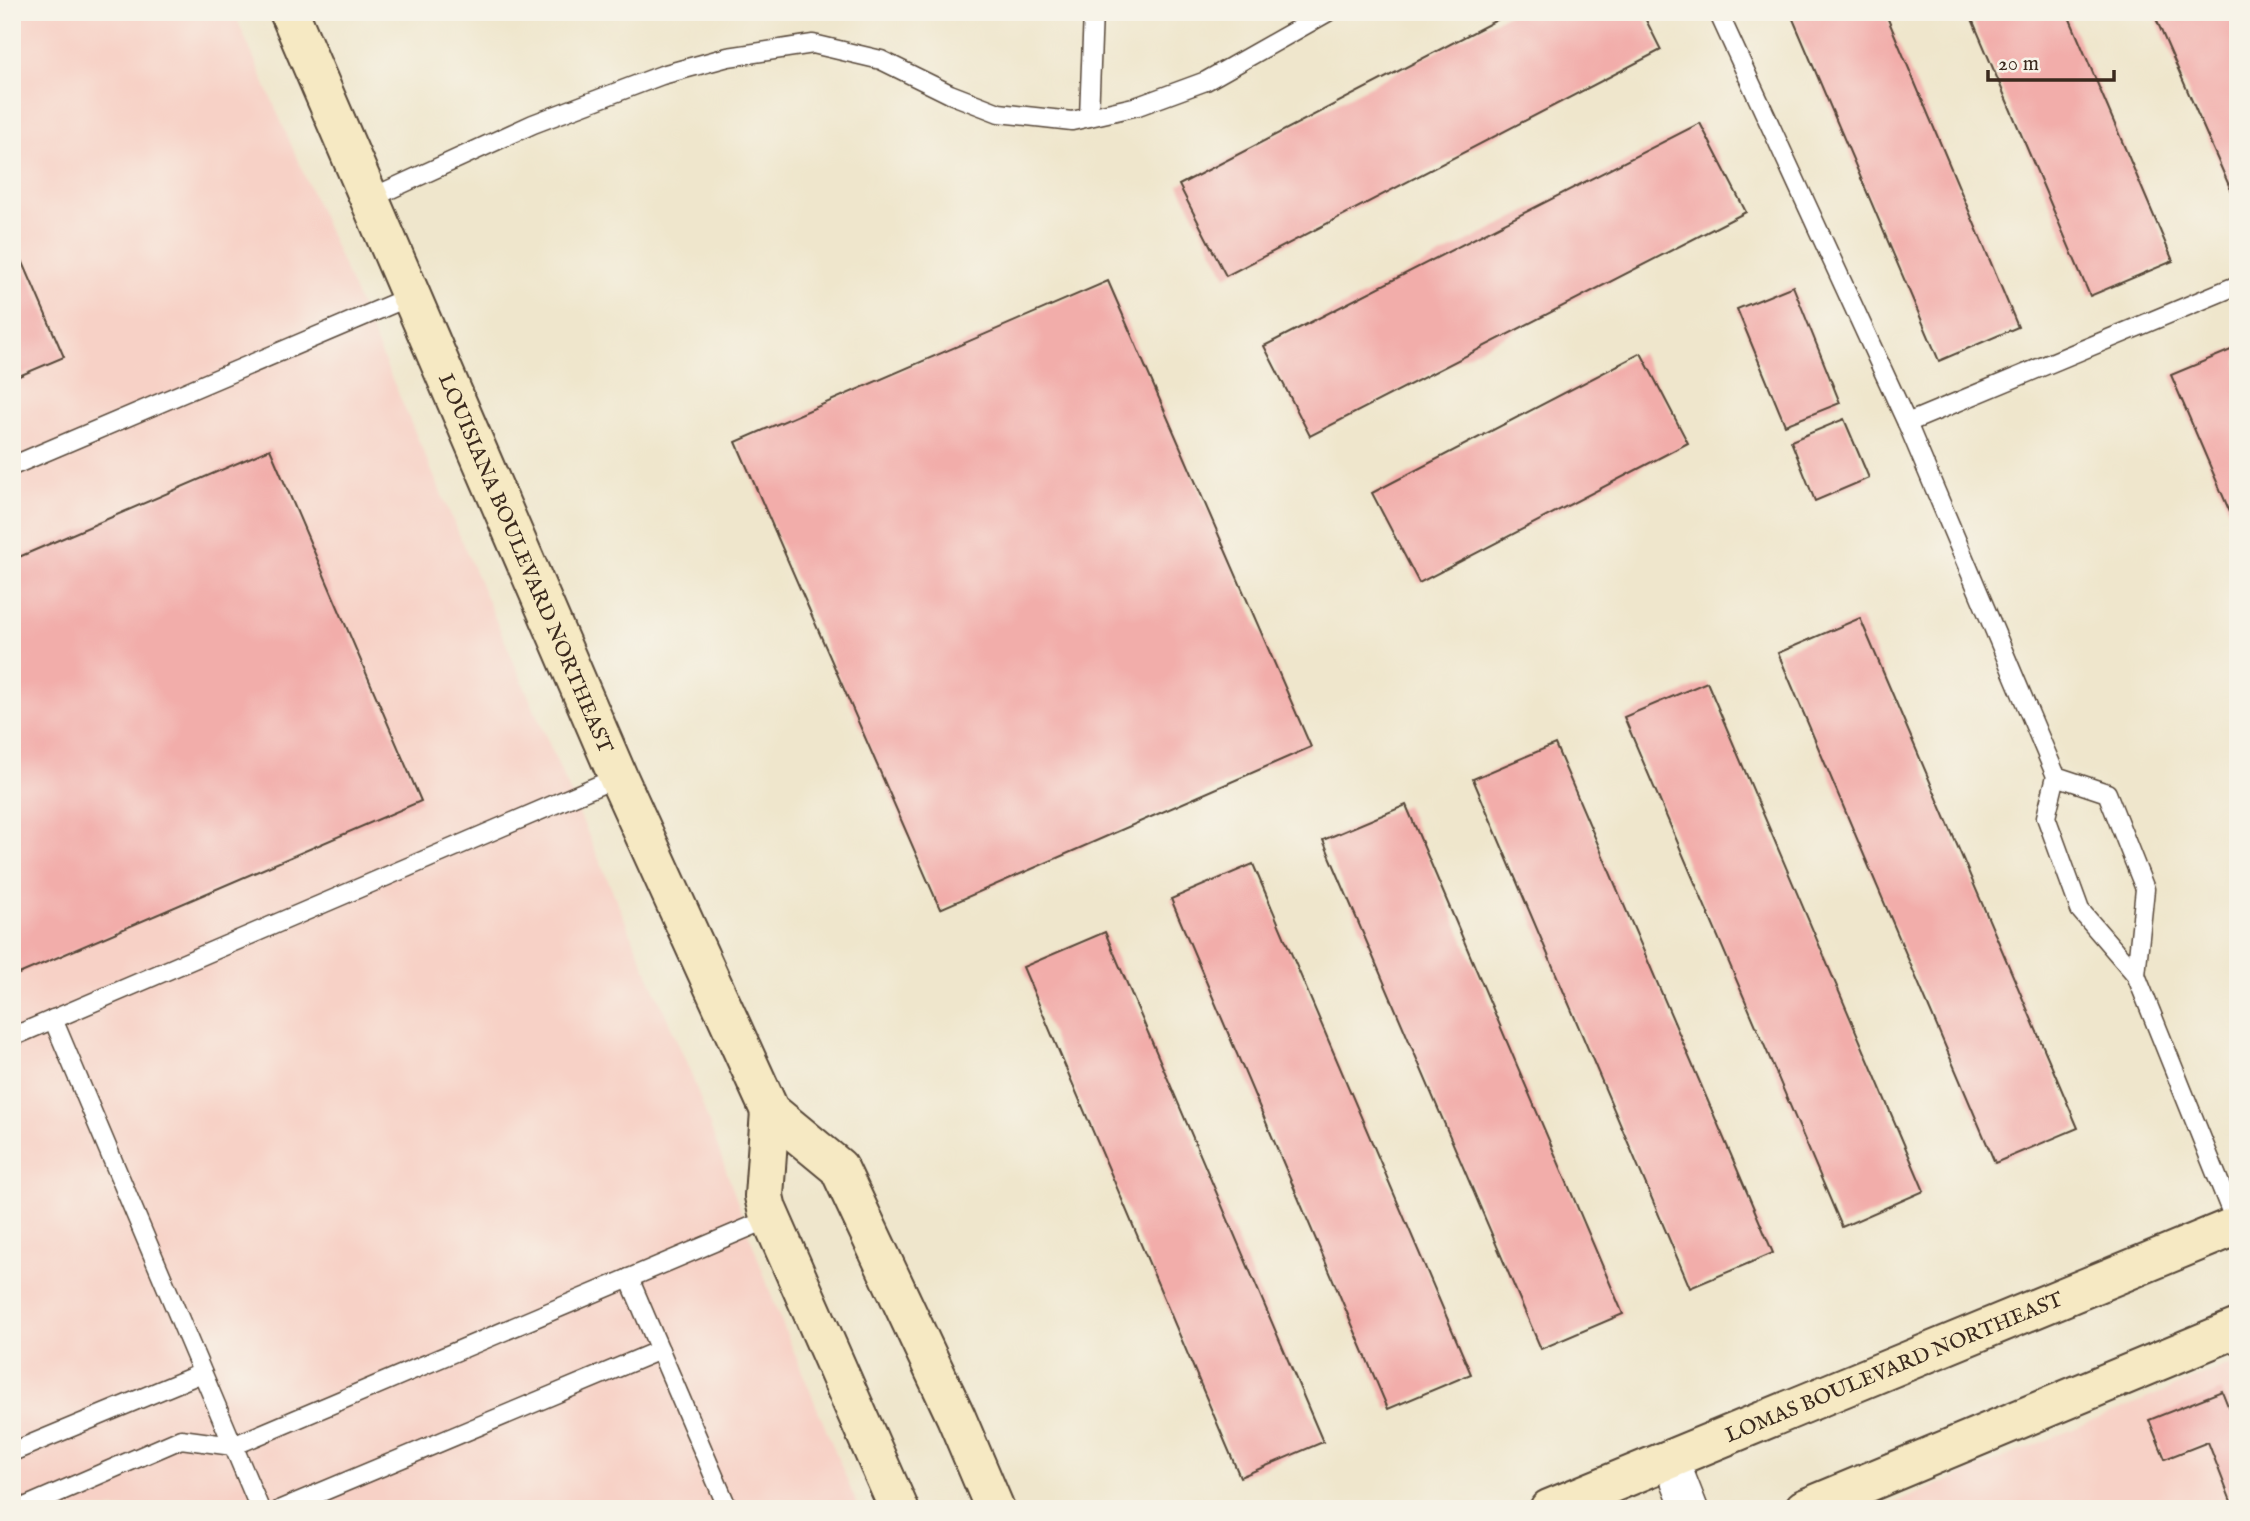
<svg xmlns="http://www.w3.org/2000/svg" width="2250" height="1521" viewBox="0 0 2250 1521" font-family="'IM FELL English',serif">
<rect width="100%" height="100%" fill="#f7f3e8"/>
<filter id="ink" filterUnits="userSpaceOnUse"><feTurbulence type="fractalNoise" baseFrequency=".0143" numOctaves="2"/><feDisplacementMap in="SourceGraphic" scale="14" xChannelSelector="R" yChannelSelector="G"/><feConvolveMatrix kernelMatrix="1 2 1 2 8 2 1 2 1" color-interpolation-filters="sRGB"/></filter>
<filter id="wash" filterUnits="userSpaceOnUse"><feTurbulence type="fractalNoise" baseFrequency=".00686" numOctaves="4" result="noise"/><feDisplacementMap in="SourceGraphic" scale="28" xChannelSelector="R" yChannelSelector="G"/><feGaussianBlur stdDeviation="1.57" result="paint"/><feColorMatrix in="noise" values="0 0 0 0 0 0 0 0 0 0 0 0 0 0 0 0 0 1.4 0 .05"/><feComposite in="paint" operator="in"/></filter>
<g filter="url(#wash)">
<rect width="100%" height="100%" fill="#efe6cc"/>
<g fill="#f7d1c6">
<polygon points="12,12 234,12 690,1071 777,1311 859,1509 12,1509"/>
<polygon points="2238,1365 2238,1509 1880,1509 2223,1367"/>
</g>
<g id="blocks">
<g fill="#f2adaa">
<polygon points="1512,12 1642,12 1661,50 1226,276 1179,185"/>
<polygon points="1790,12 1885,12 2018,327 1939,361"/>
<polygon points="1969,12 2067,12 2173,261 2090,296"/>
<polygon points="2153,12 2238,12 2238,206"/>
<polygon points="1700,123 1746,212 1310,436 1264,346"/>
<polygon points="12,237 64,357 12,379"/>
<polygon points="1108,281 1311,747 940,909 736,442"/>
<polygon points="1793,286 1840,403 1785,425 1737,309"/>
<polygon points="2238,347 2238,531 2171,375"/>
<polygon points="1641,353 1688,443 1419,583 1372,493"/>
<polygon points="1844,419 1869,478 1815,501 1791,441"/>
<polygon points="270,449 421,801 12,977 12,560"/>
<polygon points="1860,618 2078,1128 1995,1163 1778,653"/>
<polygon points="1707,682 1924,1191 1842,1227 1624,717"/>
<polygon points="1555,744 1773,1253 1690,1288 1473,779"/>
<polygon points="1406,805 1623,1314 1541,1349 1323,840"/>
<polygon points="1253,864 1471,1374 1388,1409 1171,899"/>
<polygon points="1105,932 1323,1442 1240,1477 1023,967"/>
<polygon points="2222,1391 2238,1431 2238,1509 2234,1509 2208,1442 2165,1459 2149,1420"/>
</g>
</g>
</g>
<g filter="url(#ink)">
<use href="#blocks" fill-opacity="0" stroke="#564638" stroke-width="2"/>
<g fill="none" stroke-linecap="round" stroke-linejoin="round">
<defs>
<g id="lane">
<polyline points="1718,12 1907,423 2056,776 2046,817 2080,910 2136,975 2237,1226"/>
<polyline points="1089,117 1093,12"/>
<polyline points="369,199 533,124 662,75 728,57 813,44 881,60 950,94 999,113 1072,121 1138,106 1206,81 1328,12"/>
<polyline points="1907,423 2238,285"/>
<polyline points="12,466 411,296"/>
<polyline points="2056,776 2107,793 2145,889 2136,975"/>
<polyline points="53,1019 260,1509"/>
<polyline points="12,1037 618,777"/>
<polyline points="629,1278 728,1509"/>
<polyline points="12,1452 202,1373"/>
<polyline points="20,1509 181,1439 233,1446 771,1218"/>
<polyline points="281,1509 660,1350"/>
</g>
<polyline id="street" points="1670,1458 1690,1509"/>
<g id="secondary">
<path id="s1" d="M289 12 618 777 770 1111 839 1168 956 1417 995 1509"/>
<polyline points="770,1111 764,1196 767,1209 899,1509"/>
<path id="s2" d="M1549 1509 2238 1225"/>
<polyline points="1804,1509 2238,1328"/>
</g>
</defs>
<use href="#lane" stroke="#564638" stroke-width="21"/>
<use href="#street" stroke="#564638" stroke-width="38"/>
<use href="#secondary" stroke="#564638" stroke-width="42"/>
<use href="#lane" stroke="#fff" stroke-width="18"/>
<use href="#street" stroke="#fff" stroke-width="35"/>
<use href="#secondary" stroke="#f6e9c3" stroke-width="38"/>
</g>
</g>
<g text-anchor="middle" stroke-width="5" stroke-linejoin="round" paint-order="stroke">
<g font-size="21" fill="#3b2a1e" stroke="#f7f3e8">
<text dy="7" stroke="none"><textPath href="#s1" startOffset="600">LOUISIANA BOULEVARD NORTHEAST</textPath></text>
<text dy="7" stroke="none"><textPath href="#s2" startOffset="373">LOMAS BOULEVARD NORTHEAST</textPath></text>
</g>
</g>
<rect width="2250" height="1521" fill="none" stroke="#f7f3e8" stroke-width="42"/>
<path d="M1988 70v10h126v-10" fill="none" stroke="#3b2a1e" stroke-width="3.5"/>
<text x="1998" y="70" font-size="21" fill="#3b2a1e" stroke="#f7f3e8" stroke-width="5" paint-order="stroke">20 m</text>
</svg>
